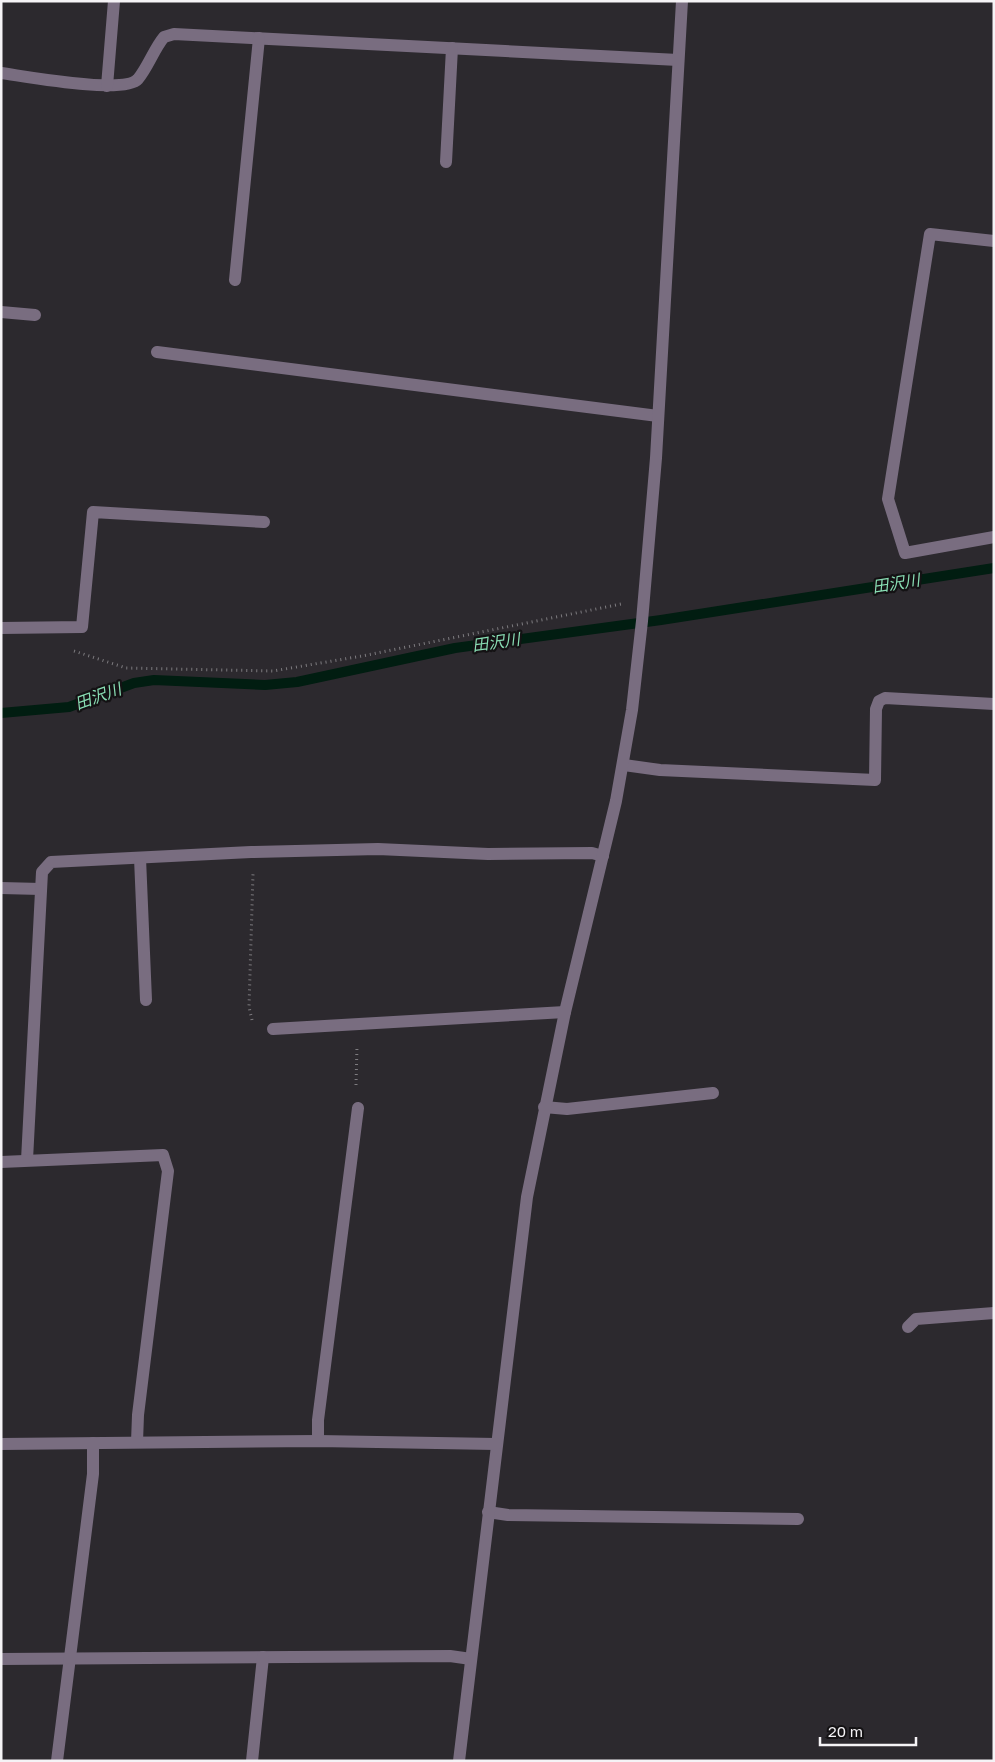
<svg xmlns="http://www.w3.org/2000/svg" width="995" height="1762" viewBox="0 0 995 1762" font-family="'Golos Text','Noto Sans JP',sans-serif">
<rect width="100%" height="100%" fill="#2c292e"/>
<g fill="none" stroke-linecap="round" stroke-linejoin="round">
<polyline stroke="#011d11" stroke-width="10" points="1,713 69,707 134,683 154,680 265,685 297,682 455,648 661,620 994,568"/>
<g stroke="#7d7b7f" stroke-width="3" stroke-dasharray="1 4" stroke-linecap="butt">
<polyline points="74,651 126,668 273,671 362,656 621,604"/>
<polyline points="252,1020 249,1007 253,874"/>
<polyline points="356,1085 357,1046"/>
</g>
<g stroke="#796d80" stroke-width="12">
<path d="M1 73C24 76 124 95 138 79 148 67 154 49 164 37L174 34 678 60"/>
<polyline points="107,86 114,1"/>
<polyline points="446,162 452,48"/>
<polyline points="1,312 35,315"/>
<polyline points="624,765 660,770 875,780 876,709 879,701 885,698 994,704"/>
<polyline points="1,888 41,889"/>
<polyline points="273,1029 565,1012"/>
<polyline points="544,1107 567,1109 713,1093"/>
<polyline points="27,1160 42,872 51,862 251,852 378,849 488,854 592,853 603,856"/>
<polyline points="908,1327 916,1319 994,1313"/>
<polyline points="488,1512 508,1515 798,1519"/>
</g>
<g stroke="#796d80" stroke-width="12">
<polyline points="994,241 930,234 888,499 905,553 994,537"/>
<polyline points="235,280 259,38"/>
<polyline points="157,352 658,416"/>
<polyline points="1,628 82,627 93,512 264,522"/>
<polyline points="140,858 146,1000"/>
<polyline points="1,1162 163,1155 168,1171 138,1415 137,1442"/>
<polyline points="318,1441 318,1420 358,1108"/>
<polyline points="1,1659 450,1656 471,1659"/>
<polyline points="57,1761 93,1474 93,1443"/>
<polyline points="252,1761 263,1657"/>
<polyline points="459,1761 527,1197 565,1012 616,801 632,710 642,621 656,458 682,1"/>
</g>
<polyline stroke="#796d80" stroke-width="12" points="1,1444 318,1441 496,1444"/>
</g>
<g text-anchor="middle" stroke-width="4.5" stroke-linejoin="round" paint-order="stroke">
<g font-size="16" font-style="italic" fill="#89deb4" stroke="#141214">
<text transform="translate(896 583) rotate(-9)" y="6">田沢川</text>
<text transform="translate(496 642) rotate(-8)" y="6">田沢川</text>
<text transform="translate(98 696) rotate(-20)" y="6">田沢川</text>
</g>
</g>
<rect width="995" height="1762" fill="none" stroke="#f5f3f6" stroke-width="5"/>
<path d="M820 1737v8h96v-8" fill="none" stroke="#f5f3f6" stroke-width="2.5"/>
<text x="828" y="1737" font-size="15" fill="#f5f3f6" stroke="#141214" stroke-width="4" paint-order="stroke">20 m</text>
</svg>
